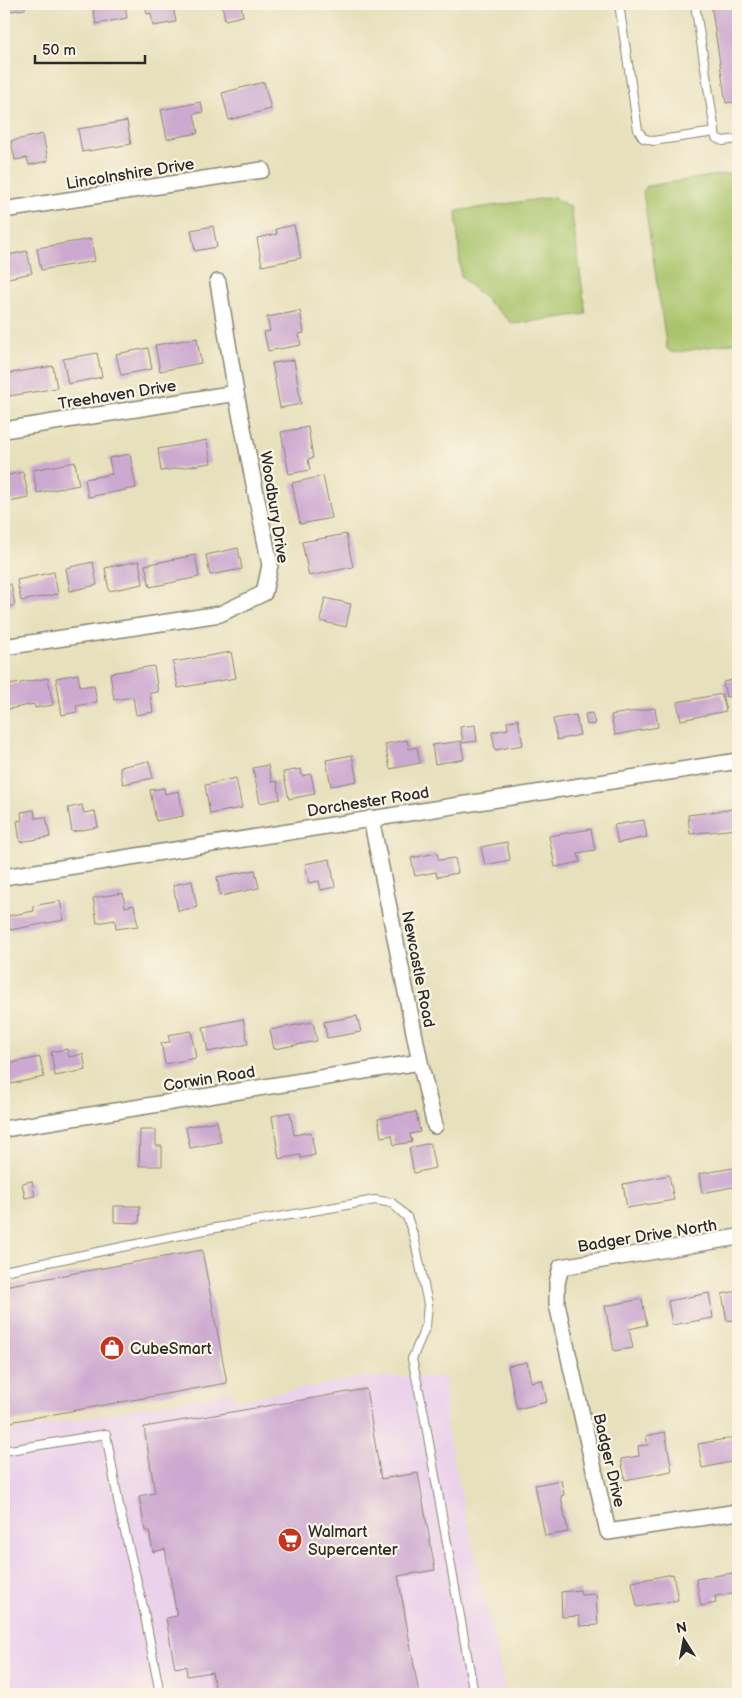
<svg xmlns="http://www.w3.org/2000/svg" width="742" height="1698" viewBox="0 0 742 1698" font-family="'Balsamiq Sans',sans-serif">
<rect width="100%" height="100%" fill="#fcf5e5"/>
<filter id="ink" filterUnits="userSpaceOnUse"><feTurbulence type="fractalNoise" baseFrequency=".02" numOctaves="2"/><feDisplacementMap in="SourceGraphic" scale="10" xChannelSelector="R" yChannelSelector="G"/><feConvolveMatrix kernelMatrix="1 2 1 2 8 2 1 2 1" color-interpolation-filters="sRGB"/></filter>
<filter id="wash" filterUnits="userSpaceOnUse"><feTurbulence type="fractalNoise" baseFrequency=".0096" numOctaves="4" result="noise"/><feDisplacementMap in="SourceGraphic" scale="20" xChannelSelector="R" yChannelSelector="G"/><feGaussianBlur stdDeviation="1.12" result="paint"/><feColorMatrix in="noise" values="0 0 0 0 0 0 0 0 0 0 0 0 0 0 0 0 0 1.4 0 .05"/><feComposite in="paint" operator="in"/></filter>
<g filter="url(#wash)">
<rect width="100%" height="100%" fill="#e7e0bc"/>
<polygon fill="#ebd1eb" points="364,1377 445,1377 447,1430 506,1694 4,1694 4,1433 232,1391 235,1401"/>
<g fill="#a8c46a" stroke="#6a784a">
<polygon points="738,172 738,342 673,353 667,349 643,192 647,186"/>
<polygon points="554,197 571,208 586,314 513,324 461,277 456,211"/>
</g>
<g id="blocks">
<g fill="#cca9d0">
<polygon points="4,4 25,4 25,9 4,12"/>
<polygon points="92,4 125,4 127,18 96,24"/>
<polygon points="145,4 179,4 173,6 176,22 153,26 151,13 147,14"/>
<polygon points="222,4 241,4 243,16 225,20"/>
<polygon points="711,4 738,4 738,102 726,103"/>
<polygon points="264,82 271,109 229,120 222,93"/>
<polygon points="201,102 203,112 194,114 198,133 167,139 161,110"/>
<polygon points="127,121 131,144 82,152 78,129"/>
<polygon points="43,134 48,161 29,165 27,158 15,160 11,141"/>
<polygon points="294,225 301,258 262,266 257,238 277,234 276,229"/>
<polygon points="213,226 217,247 195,251 191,230"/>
<polygon points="91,239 95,261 41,270 37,248"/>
<polygon points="27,251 32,273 4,279 4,256"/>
<polygon points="300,311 304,333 299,334 301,345 268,351 264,332 270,331 267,317"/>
<polygon points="197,338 201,363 160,371 155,345"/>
<polygon points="148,348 152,369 121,375 116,354"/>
<polygon points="97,353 102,377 68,384 63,359"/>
<polygon points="294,360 301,404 280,408 272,363"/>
<polygon points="53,366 57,388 9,396 5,374"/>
<polygon points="308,427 313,458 308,459 310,470 289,474 281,432"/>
<polygon points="207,440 211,463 161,471 158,449"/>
<polygon points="130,454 136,488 88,497 85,479 112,474 109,458"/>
<polygon points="75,462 79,485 37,493 33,470"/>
<polygon points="23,472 29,498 4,503 4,476"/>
<polygon points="323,476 332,518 300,524 292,483"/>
<polygon points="346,534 353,567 309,576 302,542"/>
<polygon points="238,548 242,569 210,575 206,555"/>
<polygon points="195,555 199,577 150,587 145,565"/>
<polygon points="139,561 143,584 109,591 105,568"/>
<polygon points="93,562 97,585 70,591 66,568"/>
<polygon points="54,572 58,594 21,601 17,580"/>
<polygon points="11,584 15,605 4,608 4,586"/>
<polygon points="325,598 351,604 346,627 320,621"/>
<polygon points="231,652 236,678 178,688 173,662"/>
<polygon points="154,666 158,692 150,693 153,712 136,715 133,697 114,700 110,673"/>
<polygon points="78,674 80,687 94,685 97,702 76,706 77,712 62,715 56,678"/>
<polygon points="48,678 53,705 35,708 34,704 4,710 4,686"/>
<polygon points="738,679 738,695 726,697 723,682"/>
<polygon points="722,694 726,711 681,720 677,702"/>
<polygon points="655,708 658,727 615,735 611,715"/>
<polygon points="592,713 595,724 587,725 585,714"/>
<polygon points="576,715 580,735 557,740 553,719"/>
<polygon points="518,719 523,745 495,750 492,732 508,729 507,722"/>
<polygon points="475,725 477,741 461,743 464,759 435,764 432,745 463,741 460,727"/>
<polygon points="407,740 409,749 417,747 420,763 390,769 385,744"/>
<polygon points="352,755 357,781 331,786 326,760"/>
<polygon points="149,761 153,778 123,784 120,767"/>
<polygon points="268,765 272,782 277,781 280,799 260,803 253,768"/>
<polygon points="301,769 302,776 311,774 315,794 289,799 283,772"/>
<polygon points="236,778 242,808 210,814 205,785"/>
<polygon points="164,788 165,794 179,791 183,816 156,821 150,790"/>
<polygon points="82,805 84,813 95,811 98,827 72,832 68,808"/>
<polygon points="735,809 737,829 690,834 688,815"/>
<polygon points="34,810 35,818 46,817 50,837 20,842 17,821 22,820 21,812"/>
<polygon points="644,820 647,837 618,843 614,825"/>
<polygon points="591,829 595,850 578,853 580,862 555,867 549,836"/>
<polygon points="507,842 510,860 485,865 481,847"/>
<polygon points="437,853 439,860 455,858 458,873 437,877 436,872 415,876 411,858"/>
<polygon points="330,859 335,887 321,890 319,881 309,883 305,864"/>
<polygon points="255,870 259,888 220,896 217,877"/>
<polygon points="192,881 197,907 178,911 173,885"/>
<polygon points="123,893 125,907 134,905 138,926 116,929 115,920 97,923 93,898"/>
<polygon points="60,901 64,920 10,930 8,916 34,911 33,906"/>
<polygon points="357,1016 361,1032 327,1038 324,1022"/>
<polygon points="243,1019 248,1044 208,1052 203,1027"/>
<polygon points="313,1022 317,1041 274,1049 270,1030"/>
<polygon points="191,1031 196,1058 165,1064 161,1043 170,1042 168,1035"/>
<polygon points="67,1049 69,1057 83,1054 86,1070 55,1076 51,1052"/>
<polygon points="40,1057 44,1077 10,1084 7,1064"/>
<polygon points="290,1112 294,1135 311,1132 315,1155 301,1158 300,1155 279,1159 272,1116"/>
<polygon points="416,1112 420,1132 410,1134 412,1142 394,1145 392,1135 381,1137 378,1119"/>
<polygon points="217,1121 221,1142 190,1148 186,1127"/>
<polygon points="140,1130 156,1130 156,1146 162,1146 162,1166 139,1166"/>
<polygon points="430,1143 435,1168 414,1173 409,1148"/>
<polygon points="738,1167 738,1186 702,1193 699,1174"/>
<polygon points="669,1175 674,1200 627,1208 623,1184"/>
<polygon points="32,1181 35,1196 25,1198 22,1183"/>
<polygon points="114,1206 140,1206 139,1223 114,1222"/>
<polygon points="202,1250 227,1383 4,1423 4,1313 8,1312 4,1286"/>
<polygon points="738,1291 738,1319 727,1321 722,1294"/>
<polygon points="709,1293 713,1318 672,1325 668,1301"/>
<polygon points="642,1299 647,1325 629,1329 633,1348 614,1351 605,1306"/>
<polygon points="527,1362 531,1382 542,1380 547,1402 517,1409 508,1366"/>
<polygon points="366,1389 381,1479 418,1473 435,1570 398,1576 419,1694 216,1694 212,1672 187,1676 186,1666 175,1668 166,1618 177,1616 165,1549 153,1552 149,1531 145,1531 139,1496 155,1493 144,1427"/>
<polygon points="665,1432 672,1471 625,1480 621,1459 639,1456 638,1446 648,1445 646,1436"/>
<polygon points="732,1438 736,1461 702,1468 698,1444"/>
<polygon points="561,1480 564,1495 561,1496 568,1532 545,1536 535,1485"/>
<polygon points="738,1572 738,1593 715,1596 716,1603 701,1606 696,1579"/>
<polygon points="673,1574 678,1600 637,1607 632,1582"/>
<polygon points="580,1590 581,1595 596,1594 598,1625 580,1626 579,1616 562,1617 561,1592"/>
</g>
</g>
</g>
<g filter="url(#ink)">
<use href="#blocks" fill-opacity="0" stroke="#898674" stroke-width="1"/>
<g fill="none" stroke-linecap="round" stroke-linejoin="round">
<defs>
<g id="service">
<polyline points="619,4 638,130 643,138 653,141 715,132"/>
<polyline points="695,4 716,138 723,141 738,139"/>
<polyline points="4,1271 210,1229 375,1200 392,1203 407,1217 414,1237 428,1304 426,1326 412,1359 423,1409 474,1694"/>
<polyline points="4,1451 106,1434 120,1511 144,1611 160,1694"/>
</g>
<g id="minor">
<polyline points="4,210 262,170"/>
<polyline points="4,430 236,393"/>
<polyline points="4,647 220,614 264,593 270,565 236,393 218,282"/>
<polyline points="371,818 420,1062 435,1126"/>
<polyline points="4,877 738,761"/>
<polyline points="4,1129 420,1062"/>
<polyline points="738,1237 561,1267 557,1283 557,1304 608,1532 738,1512"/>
</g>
</defs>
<use href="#service" stroke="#898674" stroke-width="10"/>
<use href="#minor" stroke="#898674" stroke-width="18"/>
<use href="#service" stroke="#fff" stroke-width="8"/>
<use href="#minor" stroke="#fff" stroke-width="15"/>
</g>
</g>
<defs>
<symbol id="shop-disc" viewBox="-11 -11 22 22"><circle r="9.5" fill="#c8321e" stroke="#fcf5e5"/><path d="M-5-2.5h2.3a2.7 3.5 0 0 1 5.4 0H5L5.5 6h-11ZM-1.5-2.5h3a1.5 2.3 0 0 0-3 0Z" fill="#fff"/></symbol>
<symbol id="supermarket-disc" viewBox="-11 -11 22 22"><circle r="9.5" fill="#c8321e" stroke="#fcf5e5"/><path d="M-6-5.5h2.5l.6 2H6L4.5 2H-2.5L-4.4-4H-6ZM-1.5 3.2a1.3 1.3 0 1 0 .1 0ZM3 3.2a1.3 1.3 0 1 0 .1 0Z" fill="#fff"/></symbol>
</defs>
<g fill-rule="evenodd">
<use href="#shop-disc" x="98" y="1334" width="28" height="28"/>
<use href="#supermarket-disc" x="276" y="1526" width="28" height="28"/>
</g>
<g text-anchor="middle" stroke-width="4.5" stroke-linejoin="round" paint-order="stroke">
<g font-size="16" fill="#2b2b2b" stroke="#fcf5e5">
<text transform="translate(130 173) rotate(-9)" y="6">Lincolnshire Drive</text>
<text transform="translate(117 394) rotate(-9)" y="6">Treehaven Drive</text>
<text transform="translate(275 507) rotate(81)" y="6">Woodbury Drive</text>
<text transform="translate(368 801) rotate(-9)" y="6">Dorchester Road</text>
<text transform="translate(419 969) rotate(79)" y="6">Newcastle Road</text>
<text transform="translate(209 1078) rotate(-9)" y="6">Corwin Road</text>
<text transform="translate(647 1235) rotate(-9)" y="6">Badger Drive North</text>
<text transform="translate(610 1460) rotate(77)" y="6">Badger Drive</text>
</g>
<g font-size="16" fill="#2b2b2b" stroke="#fcf5e5" text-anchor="start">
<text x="130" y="1354">CubeSmart</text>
<text x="308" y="1537">Walmart<tspan x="308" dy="18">Supercenter</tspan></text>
</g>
</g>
<rect width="742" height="1698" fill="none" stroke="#fcf5e5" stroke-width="20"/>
<g transform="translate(684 1640) rotate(349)" stroke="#fcf5e5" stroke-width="4" paint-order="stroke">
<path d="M0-4L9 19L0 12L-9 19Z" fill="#2b2b2b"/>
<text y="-8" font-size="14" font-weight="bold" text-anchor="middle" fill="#2b2b2b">N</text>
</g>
<path d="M35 55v8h110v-8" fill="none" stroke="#2b2b2b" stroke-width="2.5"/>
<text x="42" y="55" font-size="15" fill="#2b2b2b" stroke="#fcf5e5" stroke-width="4" paint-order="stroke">50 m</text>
</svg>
